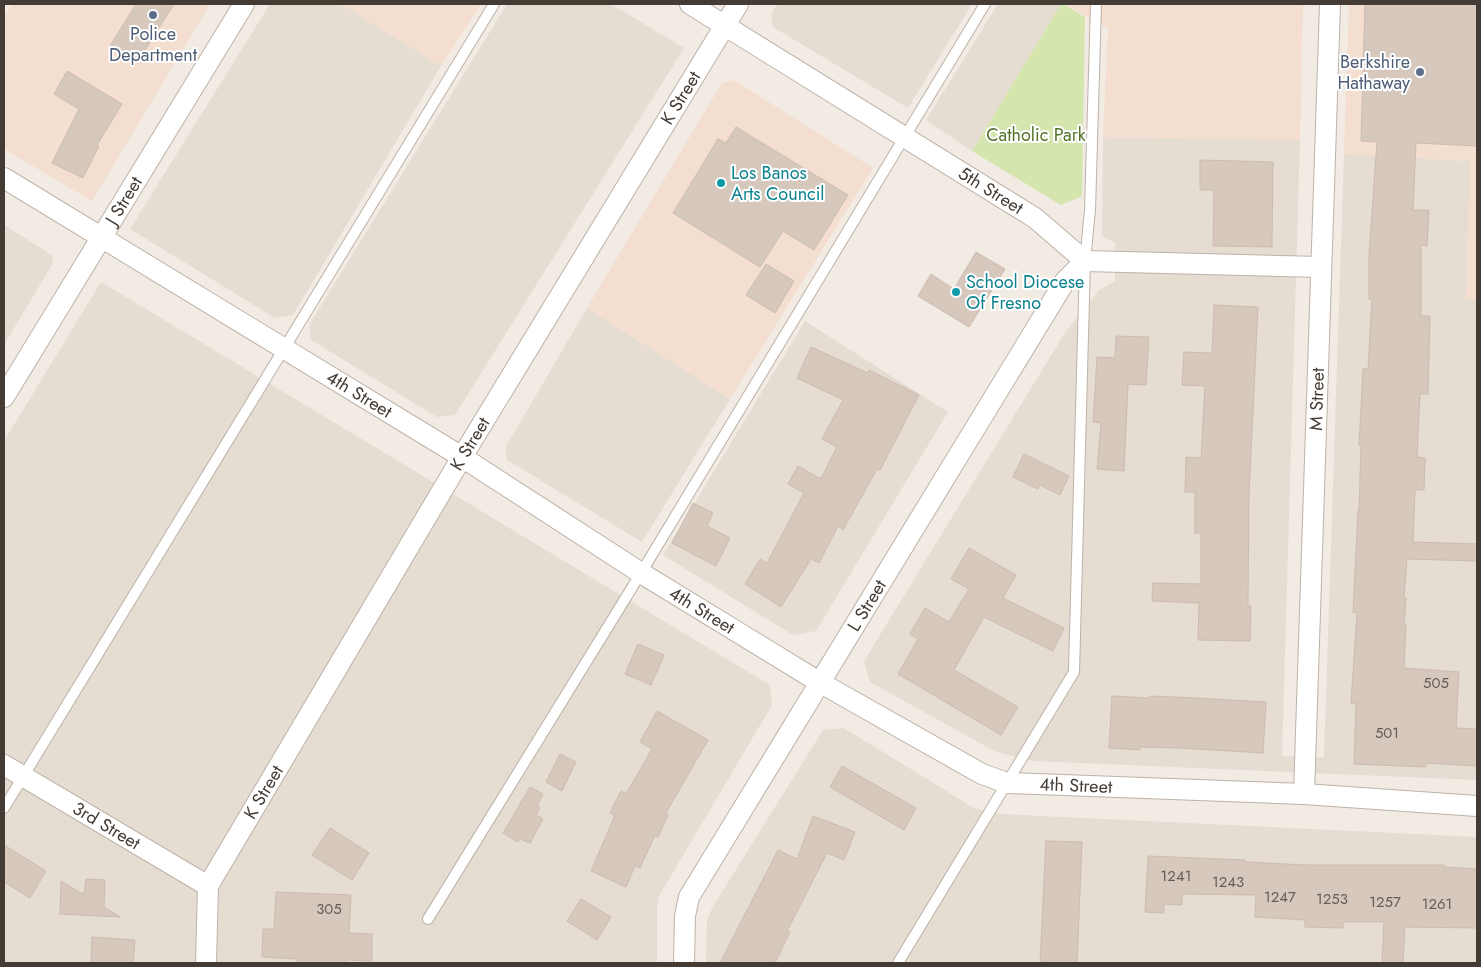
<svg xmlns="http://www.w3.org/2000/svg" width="1481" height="967" viewBox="0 0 1481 967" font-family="Jost,sans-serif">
<rect width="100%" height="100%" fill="#f2ebe4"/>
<g fill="#e5dcd2">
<polygon points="270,4 341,4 441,66 293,315 275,318 130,229"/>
<polygon points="507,4 611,4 684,48 455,415 437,417 311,340 309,325"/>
<polygon points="777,4 972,4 908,108 773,27 771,15"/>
<polygon points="998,4 1061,4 972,151 926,120"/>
<polygon points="1103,137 1300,140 1282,756 1324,757 1344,154 1470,161 1466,298 1477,299 1477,780 1033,761 996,752 870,682 864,661 1066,331 1099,290 1115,281 1115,243 1102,236"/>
<polygon points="4,225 52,255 53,263 4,345"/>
<polygon points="101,282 770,685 772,705 659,896 657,907 657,963 4,963 4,441"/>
<polygon points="587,308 730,399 642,542 507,460 505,448"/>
<polygon points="805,321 948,412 816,631 793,635 663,555"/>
<polygon points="844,728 974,808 1003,814 1477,837 1477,963 706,963 707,921 712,908 823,730"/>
</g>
<g fill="#f4decf">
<polygon points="12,4 210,4 92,201 4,149 4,17"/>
<polygon points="341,4 481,4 441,66"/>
<polygon points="1065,4 1303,4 1300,140 1103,137 1108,29"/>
<polygon points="1349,4 1477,4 1477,299 1466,299 1470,161 1344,154"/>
<polygon points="734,80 873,168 730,399 587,308 722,83"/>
</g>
<polygon fill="#d5e5ae" points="1061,4 1063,4 1085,17 1082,196 1061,205 972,151"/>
<g fill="#d6c8bd" stroke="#cdbcae">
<polygon points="136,4 174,4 137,63 110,46"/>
<polygon points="1365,4 1477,4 1477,146 1416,143 1413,210 1429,210 1427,246 1421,245 1421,316 1430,316 1428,394 1420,394 1417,457 1425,458 1424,490 1415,490 1413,542 1477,544 1477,561 1407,559 1404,598 1406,598 1404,625 1406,625 1404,668 1459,672 1456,728 1477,729 1477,766 1426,763 1426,767 1354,764 1356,704 1351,703 1357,613 1353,612 1358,511 1359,511 1361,446 1359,445 1363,369 1368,369 1372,299 1369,299 1369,255 1377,142 1361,141"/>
<polygon points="67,71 122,104 97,145 99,146 83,178 52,163 79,109 54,94"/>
<polygon points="736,127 848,195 814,250 783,231 760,267 673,213 718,139 726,143"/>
<polygon points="1200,160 1273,162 1272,247 1213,246 1214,190 1200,190"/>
<polygon points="976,252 1005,269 969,327 918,296 931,274 954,289"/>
<polygon points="766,264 794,281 775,313 746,295"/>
<polygon points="1214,305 1258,307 1249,494 1248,606 1251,606 1250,641 1198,640 1199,603 1152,601 1153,583 1201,584 1201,533 1195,533 1195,492 1185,492 1186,457 1201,458 1205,386 1182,385 1184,352 1212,353"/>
<polygon points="1116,336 1149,337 1146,385 1128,384 1124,471 1097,469 1101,423 1093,422 1097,357 1115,358"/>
<polygon points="811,347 868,373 869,370 919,395 880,470 877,469 843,530 838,526 819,563 811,559 781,607 745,584 760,559 767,563 804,493 788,484 798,466 821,479 837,447 822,439 843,400 797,378"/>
<polygon points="1024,454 1069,476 1060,495 1040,485 1038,489 1013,477"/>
<polygon points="693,503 713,513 707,526 730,538 716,566 672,543"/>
<polygon points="969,548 1016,575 1003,598 1064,628 1053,651 984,617 954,670 1018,707 1001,735 898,674 918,639 910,634 925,608 949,622 969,589 951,579"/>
<polygon points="638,644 664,655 651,685 625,674"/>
<polygon points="1112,696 1150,698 1150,696 1196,698 1266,702 1263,753 1179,748 1140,747 1140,750 1109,748"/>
<polygon points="657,711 708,740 666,813 668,815 658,837 655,835 640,868 635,866 626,887 591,871 615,815 610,813 621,791 626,794 652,749 640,742"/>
<polygon points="560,754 576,762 562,791 546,782"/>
<polygon points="842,766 916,808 904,830 830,787"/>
<polygon points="530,787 543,794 537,806 540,808 536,815 543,819 530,843 520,839 518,842 503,833"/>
<polygon points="813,816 855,832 844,860 827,853 787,931 790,932 775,963 720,963 778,850 797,859"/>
<polygon points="330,828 369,853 352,880 312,855"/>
<polygon points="1046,841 1082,842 1077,963 1040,963"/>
<polygon points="4,845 46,871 30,898 4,882"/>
<polygon points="1148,856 1245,860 1245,862 1306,865 1444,865 1444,867 1477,869 1477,928 1405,927 1403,963 1382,963 1384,922 1343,922 1343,928 1305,927 1305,920 1255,917 1256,895 1182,894 1182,905 1164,904 1164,913 1145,912"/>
<polygon points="86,879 105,880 104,907 120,917 60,914 61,881 84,895"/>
<polygon points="276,892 351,895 349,933 372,934 372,961 346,960 346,963 297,963 297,959 262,957 263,929 274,929"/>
<polygon points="581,899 611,917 597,940 567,921"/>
<polygon points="92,937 135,940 133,963 91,963"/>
</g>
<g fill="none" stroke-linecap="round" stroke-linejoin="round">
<defs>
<g id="lane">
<polyline points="4,808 494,4"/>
<polyline points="428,919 641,573 985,4"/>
<polyline points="898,963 1074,672 1085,261 1090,210 1096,4"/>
</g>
<g id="street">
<path id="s1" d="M690 4 1035 218 1085 261 1321 267"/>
<path id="s2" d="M4 178 462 457 641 573 819 682 982 774 1007 783 1304 794 1477 806"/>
<path id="s3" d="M4 397 244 4"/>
<path id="s4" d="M4 765 208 886"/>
<path id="s5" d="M1304 794 1330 4"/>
<path id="s6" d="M206 963 208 886 462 457 738 4"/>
<path id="s7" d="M684 963 685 916 689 897 1065 281 1085 261"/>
</g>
</defs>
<use href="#lane" stroke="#bdb2a7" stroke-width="12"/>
<use href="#street" stroke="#bdb2a7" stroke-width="22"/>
<use href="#lane" stroke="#fff" stroke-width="10"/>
<use href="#street" stroke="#fff" stroke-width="20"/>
</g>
<g fill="#5c6f8a" stroke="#fff" stroke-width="2">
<circle cx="153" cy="15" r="5"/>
<circle cx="1420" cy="72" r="5"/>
</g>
<g fill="#0f9aa8" stroke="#fff" stroke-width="2">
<circle cx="721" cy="183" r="5"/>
<circle cx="956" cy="292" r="5"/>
</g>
<g text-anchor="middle" stroke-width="4" stroke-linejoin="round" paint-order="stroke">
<g font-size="15" fill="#685e56">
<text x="1436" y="688">505</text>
<text x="1387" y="738">501</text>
<text x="1176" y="881">1241</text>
<text x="1228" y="887">1243</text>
<text x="1280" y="902">1247</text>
<text x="1332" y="904">1253</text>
<text x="1385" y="907">1257</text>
<text x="1437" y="909">1261</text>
<text x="329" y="914">305</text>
</g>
<g font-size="18" fill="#4e5e75" stroke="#fff">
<text x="153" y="40">Police<tspan x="153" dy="21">Department</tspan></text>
<text x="1410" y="68" text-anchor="end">Berkshire<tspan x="1410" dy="21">Hathaway</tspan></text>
</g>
<g font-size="18" fill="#443b34" stroke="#fff">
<text dy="6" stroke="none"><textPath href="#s6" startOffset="996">K Street</textPath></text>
<text dy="6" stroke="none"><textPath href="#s1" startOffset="354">5th Street</textPath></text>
<text dy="6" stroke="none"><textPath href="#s3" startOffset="230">J Street</textPath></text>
<text dy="6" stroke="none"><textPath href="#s2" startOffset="416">4th Street</textPath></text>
<text dy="6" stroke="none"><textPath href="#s5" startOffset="395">M Street</textPath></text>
<text dy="6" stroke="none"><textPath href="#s6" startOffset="591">K Street</textPath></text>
<text dy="6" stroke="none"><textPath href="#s7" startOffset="408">L Street</textPath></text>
<text dy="6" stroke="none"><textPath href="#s2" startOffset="821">4th Street</textPath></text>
<text dy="6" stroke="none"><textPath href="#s2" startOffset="1241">4th Street</textPath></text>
<text dy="6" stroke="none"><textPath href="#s6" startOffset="186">K Street</textPath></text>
<text dy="6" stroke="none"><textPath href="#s4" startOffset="119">3rd Street</textPath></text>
</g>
<g font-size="18" fill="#51732a" stroke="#fff">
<text x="1036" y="141">Catholic Park</text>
</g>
<g font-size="18" fill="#0d838f" stroke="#fff" text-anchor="start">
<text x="731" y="179">Los Banos<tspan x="731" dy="21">Arts Council</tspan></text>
<text x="966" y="288">School Diocese<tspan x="966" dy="21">Of Fresno</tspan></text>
</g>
</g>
<rect width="1481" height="967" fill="none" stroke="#443b34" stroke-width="10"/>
</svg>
